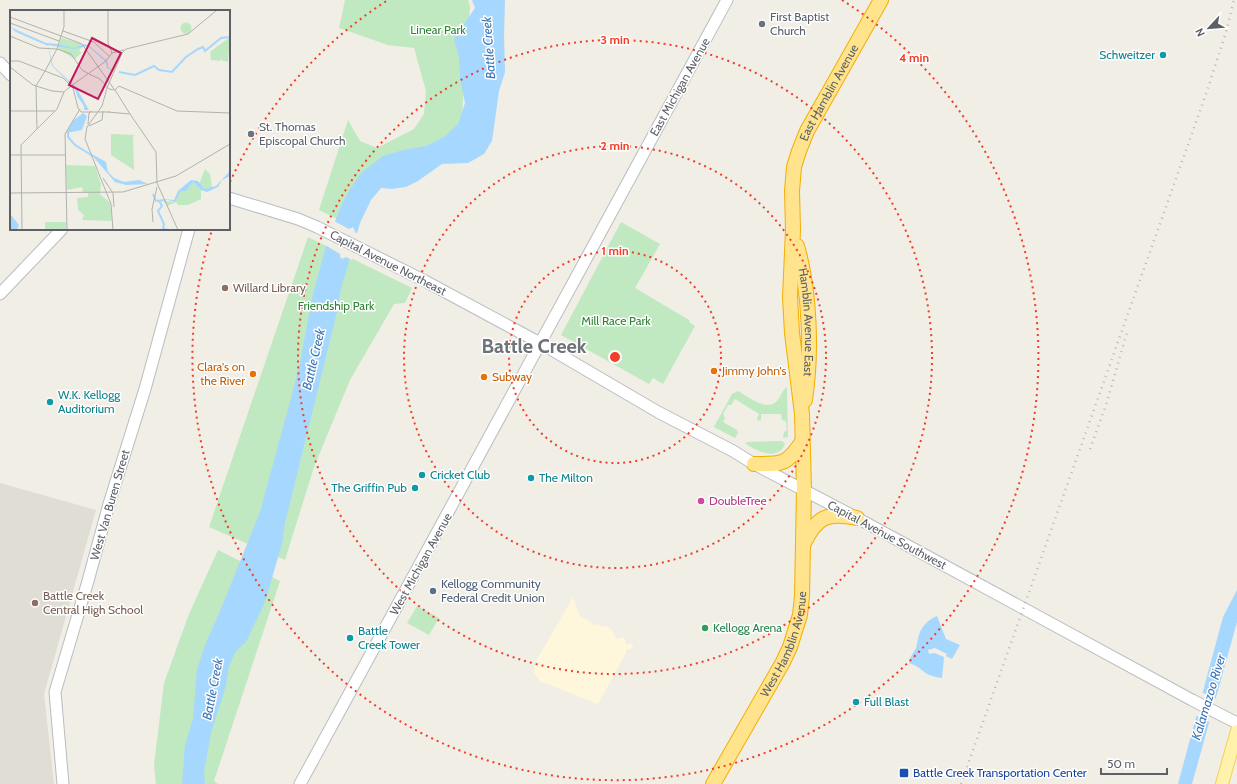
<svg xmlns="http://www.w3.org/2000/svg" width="1237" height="784" viewBox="0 0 1237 784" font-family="Cabin,sans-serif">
<rect width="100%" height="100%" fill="#f0eee5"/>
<polygon fill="#fff7db" points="573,597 579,615 595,625 599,624 601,627 604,626 610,628 612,630 616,639 624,637 626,645 632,644 633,648 626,650 626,653 598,704 540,681 534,673 535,663"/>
<polygon fill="#e0ddd4" points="0,483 96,510 44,694 54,784 0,784"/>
<g fill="#c0e9c1">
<polygon points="345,0 468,0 470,7 462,113 453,137 341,213 337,219 319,210 348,120 360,141 377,148 414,129 424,114 426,91 414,48 388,45 339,28"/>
<polygon points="621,222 660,244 635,288 689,320 690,323 695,326 663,384 653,378 649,384 561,335"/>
<polygon points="308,237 412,288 405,303 394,304 350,380 314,467 285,560 209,527"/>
<path d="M787 387 788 437 783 438 784 432 787 430 786 421 782 420 781 414H761V420L758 421 757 419 759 414 735 399 731 405H728L723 414 725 418 723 422 737 430 738 433 735 438 714 427 732 394 738 391C747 396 765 411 776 402 781 398 781 391 787 387Z"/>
<path d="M781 441 785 443C780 462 755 451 745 443L748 442Z"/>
<polygon points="218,550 280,581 214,781 218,784 156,784 154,765 164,683 189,614"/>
<polygon points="417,606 439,618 429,635 407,623"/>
</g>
<g fill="#a6d7ff">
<polygon points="472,0 505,0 504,35 505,72 499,91 492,141 484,154 468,163 442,164 418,181 406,187 392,189 381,188 371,200 360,223 341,289 337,312 285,523 282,544 265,602 246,642 236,651 229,666 226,686 211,733 204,772 205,784 182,784 185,745 193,719 197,669 205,645 220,611 260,512 299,368 312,298 326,246 340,208 350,189 362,172 383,156 403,150 426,146 444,137 458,124 465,103 460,78 459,57 454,39 475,8"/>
<polygon points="1237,590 1237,622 1192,784 1178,784 1223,617"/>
<path d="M937 616 946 639 960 645 952 659 946 656 947 654 935 648 928 650 929 654 934 653 944 657 942 678C923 676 924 668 909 663 910 656 913 654 916 648 917 646 917 642 918 639 920 628 927 620 937 616Z"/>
</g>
<g fill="#f0eee5">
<polygon points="334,221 349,229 353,227 354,229 355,232 359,235 352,260 346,257 342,259 340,257 340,254 325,245"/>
<polygon points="1201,692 1218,700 1211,723 1195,715"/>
</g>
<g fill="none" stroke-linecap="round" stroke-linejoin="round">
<defs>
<g id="secondary">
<polyline points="0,63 11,75"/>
<polyline points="229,198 298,219 317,227 425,281 540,343 658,412 733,451 754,464 857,518 1192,700 1237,723"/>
<polyline points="0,294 62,229"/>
<polyline points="63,784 55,692 88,581 109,504 145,389 189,229"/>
<path d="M300 784C444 524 584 261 727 0"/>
</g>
<polyline id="primary" points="1222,784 1237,731"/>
<g id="highway">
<path id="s1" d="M797 246C810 290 812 354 805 400"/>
<path d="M754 464C781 464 786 466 802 442"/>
<path d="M804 543C817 516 828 512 857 518"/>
<path id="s2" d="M713 784 783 662 790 647 800 615 802 596 804 490 802 414 792 333 790 297 793 230 792 191 794 167 799 151 807 131 881 0"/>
</g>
</defs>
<use href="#secondary" stroke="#b9bcc2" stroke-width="13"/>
<use href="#primary" stroke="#facf54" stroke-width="14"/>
<use href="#highway" stroke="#f5ae00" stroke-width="16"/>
<use href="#secondary" stroke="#fff" stroke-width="11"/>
<use href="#primary" stroke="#fff3ab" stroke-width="12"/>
<use href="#highway" stroke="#ffe48d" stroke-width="14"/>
<g stroke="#b6b7b8" stroke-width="2.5" stroke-dasharray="1 5" stroke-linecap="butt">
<polyline points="1090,449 1106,405 1128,329"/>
<polyline points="961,784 1206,94 1226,32 1234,0"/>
</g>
</g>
<g fill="none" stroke="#f43c28" stroke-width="2" stroke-dasharray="2 4">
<circle cx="615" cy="357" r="106"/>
<circle cx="615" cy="357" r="211"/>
<circle cx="615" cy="357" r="317"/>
<path d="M230 182A423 423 0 0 1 388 0M842 0A423 423 0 1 1 212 230"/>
</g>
<g fill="#6b7280" stroke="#fff" stroke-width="1.5">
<circle cx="762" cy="24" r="4"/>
<circle cx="251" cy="134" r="4"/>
</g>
<g fill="#0f9aa8" stroke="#fff" stroke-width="1.5">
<circle cx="1163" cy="55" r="4"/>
<circle cx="50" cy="402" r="4"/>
<circle cx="422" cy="475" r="4"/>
<circle cx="531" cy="478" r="4"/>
<circle cx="415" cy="488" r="4"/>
<circle cx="350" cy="638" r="4"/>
<circle cx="856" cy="702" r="4"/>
</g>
<g fill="#8d6e63" stroke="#fff" stroke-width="1.5">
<circle cx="225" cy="288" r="4"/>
<circle cx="35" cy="603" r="4"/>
</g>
<g fill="#e8710a" stroke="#fff" stroke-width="1.5">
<circle cx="714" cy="371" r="4"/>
<circle cx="253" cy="374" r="4"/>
<circle cx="484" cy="377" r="4"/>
</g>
<circle fill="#d1479c" stroke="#fff" stroke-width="1.5" cx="701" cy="501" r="4"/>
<circle fill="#5c6f8a" stroke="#fff" stroke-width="1.5" cx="433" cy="591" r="4"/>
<circle fill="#2e9e5b" stroke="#fff" stroke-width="1.5" cx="705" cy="628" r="4"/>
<rect fill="#1a4fb4" stroke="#fff" stroke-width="1.5" x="899" y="768" width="10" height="10" rx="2"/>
<g text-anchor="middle" stroke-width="3" stroke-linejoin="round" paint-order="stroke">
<g font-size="12" fill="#5b616d" stroke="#fff" text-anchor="start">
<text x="770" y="21">First Baptist<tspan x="770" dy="14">Church</tspan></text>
<text x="259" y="131">St. Thomas<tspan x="259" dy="14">Episcopal Church</tspan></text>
</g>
<g font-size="12" fill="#2f8335" stroke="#fff">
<text x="438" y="34">Linear Park</text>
<text x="336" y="310">Friendship Park</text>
<text x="616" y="325">Mill Race Park</text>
</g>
<g font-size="12" fill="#0d838f" stroke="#fff" text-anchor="start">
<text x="1155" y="59" text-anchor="end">Schweitzer</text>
<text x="58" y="399">W.K. Kellogg<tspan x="58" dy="14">Auditorium</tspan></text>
<text x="430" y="479">Cricket Club</text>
<text x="539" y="482">The Milton</text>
<text x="407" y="492" text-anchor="end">The Griffin Pub</text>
<text x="358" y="635">Battle<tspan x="358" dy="14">Creek Tower</tspan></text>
<text x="864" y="706">Full Blast</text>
</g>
<g font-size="12" fill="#5d6167" stroke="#fff">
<text transform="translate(680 87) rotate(-61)" y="4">East Michigan Avenue</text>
<text dy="4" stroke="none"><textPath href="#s2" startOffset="722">East Hamblin Avenue</textPath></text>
<text transform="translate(388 263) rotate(27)" y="4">Capital Avenue Northeast</text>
<text dy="4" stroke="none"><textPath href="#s1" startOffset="77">Hamblin Avenue East</textPath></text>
<text transform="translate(110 505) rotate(-74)" y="4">West Van Buren Street</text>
<text transform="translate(887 535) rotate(28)" y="4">Capital Avenue Southwest</text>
<text transform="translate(421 564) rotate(-61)" y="4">West Michigan Avenue</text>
<text dy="4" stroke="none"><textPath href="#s2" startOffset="158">West Hamblin Avenue</textPath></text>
</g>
<g font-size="12" fill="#785e54" stroke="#fff" text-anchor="start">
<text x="233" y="292">Willard Library</text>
<text x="43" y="600">Battle Creek<tspan x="43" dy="14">Central High School</tspan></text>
</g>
<g font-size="12" fill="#c56008" stroke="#fff" text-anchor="start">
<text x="245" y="371" text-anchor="end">Clara's on<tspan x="245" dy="14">the River</tspan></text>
<text x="722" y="375">Jimmy John's</text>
<text x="492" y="381">Subway</text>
</g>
<g font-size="12" fill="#b23c85" stroke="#fff" text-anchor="start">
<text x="709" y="505">DoubleTree</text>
</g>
<g font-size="12" fill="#4e5e75" stroke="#fff" text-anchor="start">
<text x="441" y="588">Kellogg Community<tspan x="441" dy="14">Federal Credit Union</tspan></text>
</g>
<g font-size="12" fill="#27864d" stroke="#fff" text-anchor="start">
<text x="713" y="632">Kellogg Arena</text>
</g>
<g font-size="12" fill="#164399" stroke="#fff" text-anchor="start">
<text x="913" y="777">Battle Creek Transportation Center</text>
</g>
<g font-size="13" font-style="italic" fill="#3b76b8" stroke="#fff">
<text transform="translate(488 48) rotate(-94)" y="5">Battle Creek</text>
<text transform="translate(313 359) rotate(-77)" y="5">Battle Creek</text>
<text transform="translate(212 689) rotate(-79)" y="5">Battle Creek</text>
<text transform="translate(1208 697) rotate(-73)" y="5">Kalamazoo River</text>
</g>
<g font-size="20" font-weight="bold" fill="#6e7379" stroke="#fff">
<text x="534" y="353">Battle Creek</text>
</g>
</g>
<g transform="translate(10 10)">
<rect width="220" height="220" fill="#f0eee5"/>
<path d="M170.5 18a5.5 5.5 0 1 1 11 0a5.5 5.5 0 1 1-11 0ZM220 27 218 52 211 50 213 44 210 51 201 50 200 42ZM51 28 69 33 73 36 69 40 71 43 65 49 48 39ZM101 124 125 125 123 126 124 160 101 145ZM56 155 85 156 91 174 90 184 100 193 102 211 72 210 74 205 68 200 67 188 78 187V183H73L72 177 57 180ZM195 159 200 164 202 177 197 179H192L189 174ZM183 172 191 180V189L178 195H168L166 192 157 196 154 191 164 192 169 182 176 181ZM35 212H56V220H35Z" fill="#c0e9c1"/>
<path d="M0 17 36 33 48 34 64 38 74 34 78 35 96 50 98 53V57L105 62 97 58 96 52 78 36 64 39 38 35 43 56 66 77 79 100H74V96L67 86 65 78 42 56 38 36 6 22ZM73 103 77 106 72 120 56 123 63 111ZM80 143 96 152 98 162 104 168 114 172 129 170 138 174 116 175 105 172ZM220 161V166L212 170 208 177 197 182 191 180 183 172 176 181 170 182 165 192 154 189 164 190 168 181 181 170 188 171 194 179 206 176ZM0 194 1 205 9 215 7 220H0Z" fill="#a6d7ff"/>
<path fill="none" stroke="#a6d7ff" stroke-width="2" d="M109 62 125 65 144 56 149 60 162 62 176 47 188 39 193 37 195 41 211 28 220 27M58 121V127L65 135 83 146M143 184 146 191 156 190M149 191 152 196 148 201 154 214 153 219 159 220"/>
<path fill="none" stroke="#b1b2af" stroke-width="1" d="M54 0V17L51 26 72 34 104 79M98 0V33L102 43M0 7 51 26 47 39 61 44 72 60 81 65M0 13 49 31M53 21 84 32 100 47M0 26 29 38 47 39M112 43 116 39 178 24 207 0M0 51H9L53 68 63 78 68 98 71 102H100M0 57 23 75 42 81 54 82M35 61 47 39M81 65 90 69 99 79 105 80 109 76 167 101 220 103M61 76 96 51 102 43 114 40M97 78 112 43M97 78 92 96 77 117 75 129 101 194 103 220M105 80 120 104M0 101H45M98 102 120 104M120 104 146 142 147 173M78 114 79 103 82 101M79 116 92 110 93 101M27 119 26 76 35 61M0 145H55M93 168 103 183 104 197M147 173 168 220M0 183 113 182 166 166 220 134M143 212 142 199 147 177M12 220 11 135 47 99 54 82 61 76M57 220 55 124 70 99"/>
<path fill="#c2185b" fill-opacity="0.15" stroke="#c2185b" stroke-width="2" d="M82 28 111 43 88 89 59 75Z"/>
<rect width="220" height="220" fill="none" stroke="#5d6167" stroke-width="2"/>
</g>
<circle cx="615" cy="357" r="6" fill="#f43c28" stroke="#fff" stroke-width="2"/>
<g font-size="12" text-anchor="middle" font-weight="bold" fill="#f43c28" stroke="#fff" stroke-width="3" stroke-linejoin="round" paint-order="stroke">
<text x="615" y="44">3 min</text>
<text x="914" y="62">4 min</text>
<text x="615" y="150">2 min</text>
<text x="615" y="255">1 min</text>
</g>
<g transform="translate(1209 28) rotate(244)" stroke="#ffffff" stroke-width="3" paint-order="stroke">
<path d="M0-3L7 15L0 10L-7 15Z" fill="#5d6167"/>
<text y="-6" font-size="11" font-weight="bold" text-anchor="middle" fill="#5d6167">N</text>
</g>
<path d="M1101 768v6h66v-6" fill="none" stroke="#5d6167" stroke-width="2"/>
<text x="1107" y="768" font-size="12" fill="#5d6167" stroke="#ffffff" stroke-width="3" paint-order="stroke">50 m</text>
</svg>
